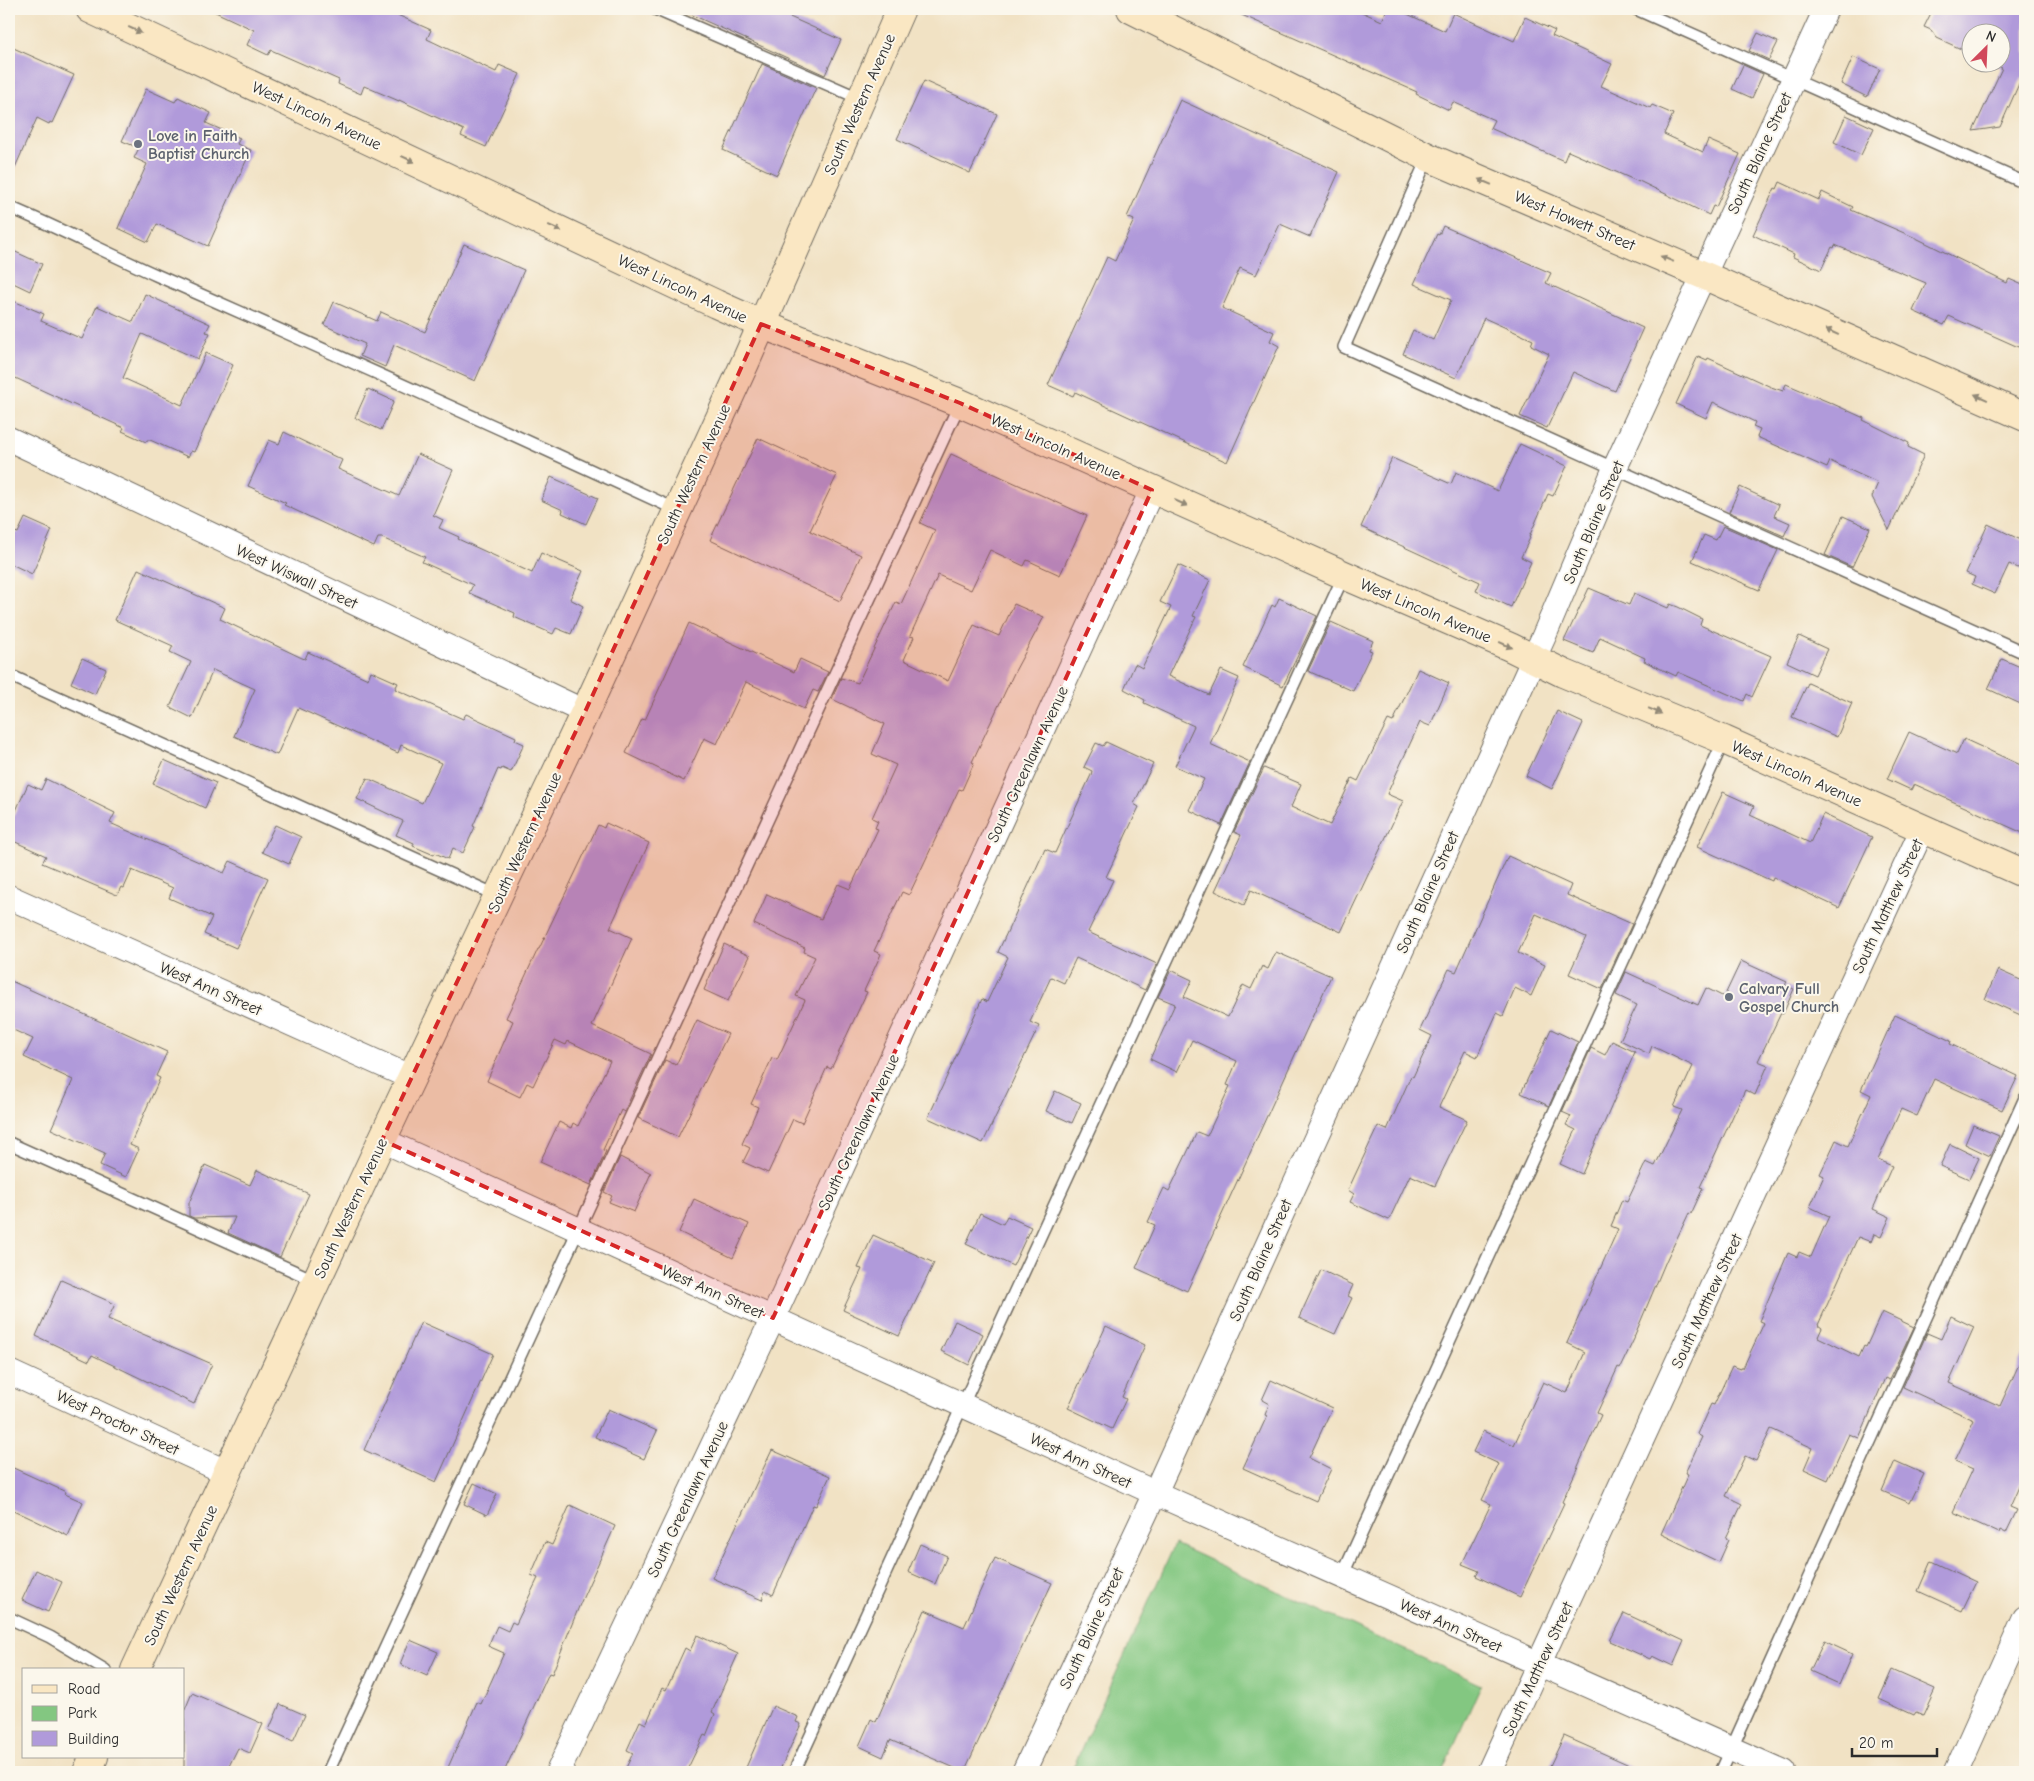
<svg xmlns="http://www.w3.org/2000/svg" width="2034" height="1781" viewBox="0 0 2034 1781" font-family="'Comic Neue',sans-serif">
<rect width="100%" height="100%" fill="#fbf7ec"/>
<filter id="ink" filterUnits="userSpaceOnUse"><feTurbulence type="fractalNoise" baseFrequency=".02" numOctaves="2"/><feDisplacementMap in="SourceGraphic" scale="10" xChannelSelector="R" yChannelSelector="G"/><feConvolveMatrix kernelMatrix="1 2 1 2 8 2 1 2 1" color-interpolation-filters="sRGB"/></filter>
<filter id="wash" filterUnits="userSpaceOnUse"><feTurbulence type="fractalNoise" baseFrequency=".0096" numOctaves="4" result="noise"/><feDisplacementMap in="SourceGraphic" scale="20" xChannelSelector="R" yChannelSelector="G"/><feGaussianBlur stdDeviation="1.12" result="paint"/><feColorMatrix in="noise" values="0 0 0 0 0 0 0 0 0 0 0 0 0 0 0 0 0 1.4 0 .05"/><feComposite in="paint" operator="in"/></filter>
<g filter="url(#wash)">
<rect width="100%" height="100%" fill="#f1e2c4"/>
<polygon fill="#83c781" stroke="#577956" points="1175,1544 1481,1685 1442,1772 1071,1772"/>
<g id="blocks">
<g fill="#b09ada">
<polygon points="209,9 384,9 431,30 427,39 496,72 499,65 520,74 486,147 461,136 464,130 399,100 399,101 364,86 361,94 338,84 339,80 271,50 268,55 247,45 254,30"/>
<polygon points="679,9 772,9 841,40 825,75"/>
<polygon points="1228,9 1355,9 1382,21 1387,9 1396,9 1445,31 1453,13 1514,41 1525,17 1555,31 1552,36 1612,64 1601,86 1650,108 1652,105 1673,114 1664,134 1703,152 1708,140 1740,154 1716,207 1713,206 1709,215 1639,181 1639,182 1568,151 1564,161 1490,128 1494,120 1453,102 1449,110 1416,94 1417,92"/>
<polygon points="1933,9 2025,9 2025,79 2022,77 2000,127 1973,131 2002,68 1990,62 2002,62 2002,32 1972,32 1972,54 1937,38 1931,30 1924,27"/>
<polygon points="1758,33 1778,42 1769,60 1749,51"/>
<polygon points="9,46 74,75 52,123 50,122 49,124 37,118 9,181"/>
<polygon points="1853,57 1880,69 1867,97 1841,84"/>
<polygon points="762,64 816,88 777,175 723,150"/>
<polygon points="1743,65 1763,74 1752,98 1732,89"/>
<polygon points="924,81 997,114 970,173 897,139"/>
<polygon points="146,89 175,102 178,97 211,113 206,123 240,138 237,144 251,150 208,246 157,224 148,242 118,228 147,164 134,158 139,148 122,141"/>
<polygon points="1180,100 1339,172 1310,237 1280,224 1256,275 1240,268 1222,308 1274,332 1270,341 1279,346 1227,462 1075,392 1073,396 1048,385 1107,257 1115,261 1134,220 1127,217"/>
<polygon points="1846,115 1874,128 1861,155 1834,142"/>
<polygon points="1780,182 1819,200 1822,192 1853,207 1851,210 1918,239 2007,283 2009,279 2025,286 2025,350 1949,316 1944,325 1913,311 1926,283 1835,245 1834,248 1832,247 1821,270 1793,257 1794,254 1753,235 1775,188 1777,189"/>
<polygon points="1443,226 1551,273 1546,283 1643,328 1615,391 1573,372 1547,428 1520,416 1549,354 1531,345 1533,340 1484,318 1456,378 1403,354 1413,330 1433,340 1451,300 1414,284 1437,234 1439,235"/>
<polygon points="464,244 524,270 475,381 394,345 385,367 360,356 365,344 324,325 334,302 377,321 381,312 425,332"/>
<polygon points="9,249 42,264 30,291 9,281"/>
<polygon points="145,294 210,324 206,332 210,333 198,359 142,334 123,378 182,405 206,353 233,365 194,452 191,451 188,457 150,440 147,440 146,442 122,431 124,428 9,375 9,299 44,314 41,321 82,339 97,306 133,322"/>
<polygon points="1698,356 1707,360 1708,358 1771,387 1783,391 1786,384 1831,403 1864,418 1863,420 1909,443 1908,447 1924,455 1889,530 1872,497 1878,483 1830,461 1827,468 1757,437 1760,430 1753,427 1755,422 1713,402 1706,418 1676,404"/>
<polygon points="368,389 394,401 381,430 355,418"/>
<polygon points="284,432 342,460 338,469 399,496 418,454 453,470 433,515 443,520 439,528 459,537 458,539 532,573 541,553 583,571 570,599 583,606 571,634 556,628 553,634 514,617 515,613 469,593 473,585 422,562 425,557 382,538 378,538 374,547 284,505 286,503 248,486 269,440 279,444"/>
<polygon points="758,438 837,475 810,531 861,555 840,601 710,540"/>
<polygon points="1520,444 1567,466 1553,496 1548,494 1529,537 1530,538 1521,557 1531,562 1511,607 1476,591 1480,582 1361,527 1392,458 1451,484 1456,472 1498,491"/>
<polygon points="951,454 1087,516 1060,575 1027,560 1024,566 990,550 971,590 938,575 910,636 914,637 904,660 948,681 974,625 999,636 1014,604 1044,617 1014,673 972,762 974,763 962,790 959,789 909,895 902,892 874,951 881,954 864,991 867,992 831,1069 827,1067 802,1123 793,1119 768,1173 743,1162 750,1148 742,1144 758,1107 751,1104 772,1058 777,1060 805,1000 796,996 815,957 804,952 805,948 754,924 767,894 821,919 838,884 850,889 878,829 875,828 878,821 872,818 896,765 872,754 885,724 832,699 841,678 858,683 896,602 901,604 935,530 920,523"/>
<polygon points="551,477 598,498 586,524 562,513 563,510 541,500"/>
<polygon points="1740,487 1779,505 1774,516 1790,523 1784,536 1729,512"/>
<polygon points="1843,516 1870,528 1852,567 1825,555"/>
<polygon points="25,518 52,530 32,574 9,563 9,544 15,532 18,533"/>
<polygon points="1988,524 2025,542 2025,571 2009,564 1995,594 1972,584 1975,577 1966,573"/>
<polygon points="1723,526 1778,550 1759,590 1692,561 1704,535 1716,540"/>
<polygon points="1178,565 1210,580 1193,616 1196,617 1168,676 1209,695 1221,670 1239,678 1210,744 1250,762 1221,825 1189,810 1204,779 1175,766 1194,726 1144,703 1145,700 1124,689 1135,664 1142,668 1171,607 1160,602"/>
<polygon points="138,569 225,608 220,619 302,658 305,659 308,652 368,679 371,671 398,683 395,689 463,719 466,714 516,737 515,740 524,744 511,772 502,768 501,770 498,769 473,826 475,827 463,853 453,848 448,859 435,853 434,855 413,846 414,843 396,835 403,821 357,799 367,778 422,803 441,763 401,745 398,753 298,708 277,755 234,736 255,689 213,670 192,718 170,707 191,662 170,652 173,646 115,620"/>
<polygon points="1589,588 1629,605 1634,593 1668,608 1670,604 1678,607 1702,619 1700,625 1771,656 1752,697 1747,694 1744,701 1678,672 1676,676 1644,661 1645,658 1600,637 1593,653 1564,641"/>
<polygon points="1279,598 1317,616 1283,686 1243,667 1272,605 1275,607"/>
<polygon points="1331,622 1373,641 1369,650 1372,651 1353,691 1308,671"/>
<polygon points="689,623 794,672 800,659 828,672 818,692 813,690 804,709 746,682 717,744 704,738 684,781 626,753 642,719 645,720"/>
<polygon points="1799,636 1827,649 1815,675 1787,662"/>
<polygon points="82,658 106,669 95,694 71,683"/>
<polygon points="2002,659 2025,669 2025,706 1988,689"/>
<polygon points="1418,669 1449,683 1430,726 1420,722 1387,794 1403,801 1341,932 1251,890 1244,905 1215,891 1241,835 1234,832 1264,768 1301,784 1291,807 1330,825 1352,778 1358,781 1388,720 1393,722"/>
<polygon points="1808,683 1852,703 1837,737 1792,717"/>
<polygon points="1557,711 1583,723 1552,789 1526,776"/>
<polygon points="1909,732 1957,754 1964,739 2025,767 2025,834 1914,784 1911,790 1887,779"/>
<polygon points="1106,742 1153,764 1134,804 1139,807 1106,877 1113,880 1088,932 1157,964 1145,990 1076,958 1064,983 1051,977 1030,1022 1039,1026 983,1143 928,1118 982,999 987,1002 1008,957 998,952 1045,849 1055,853 1091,775 1092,771 1084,767 1096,743 1103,746"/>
<polygon points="164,760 216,783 205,808 153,784"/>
<polygon points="46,779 115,813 110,823 224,873 230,861 268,878 236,948 204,934 212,917 169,898 173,888 132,870 124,888 121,887 117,895 42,863 46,856 9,839 9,826 28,784 41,790"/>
<polygon points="1723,792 1754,806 1750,815 1810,843 1823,814 1872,837 1839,908 1773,877 1772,881 1697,847"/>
<polygon points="606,823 649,843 610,928 632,938 592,1026 651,1054 624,1112 621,1110 603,1150 606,1151 591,1185 540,1162 559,1122 571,1128 573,1123 578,1126 610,1061 568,1041 566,1045 555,1040 533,1086 527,1083 520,1097 487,1081 513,1021 506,1018 538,949 539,949 598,825 604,828"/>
<polygon points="275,825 301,837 289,864 262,852"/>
<polygon points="1508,856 1571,885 1567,895 1632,924 1602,989 1569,974 1586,937 1536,914 1518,953 1545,965 1531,996 1515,988 1503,1016 1497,1013 1477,1057 1465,1051 1439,1107 1467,1120 1435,1186 1410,1175 1389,1220 1350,1202 1354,1194 1348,1190 1378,1126 1387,1130 1411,1076 1413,1077 1432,1036 1420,1030 1449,969 1456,972"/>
<polygon points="724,944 750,956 728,1001 704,990"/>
<polygon points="1276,952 1331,976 1187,1291 1136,1268 1155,1225 1148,1222 1164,1188 1169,1191 1197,1132 1207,1136 1230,1086 1227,1085 1237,1061 1192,1040 1177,1072 1150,1059 1175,1004 1158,997 1171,970 1192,980 1184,997 1228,1017 1243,985 1251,989 1262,966 1268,969"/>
<polygon points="1741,961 1787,982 1785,985 1794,989 1783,1014 1781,1013 1758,1061 1768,1065 1755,1095 1745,1090 1700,1187 1703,1188 1691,1214 1689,1213 1666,1261 1634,1337 1635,1337 1620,1368 1618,1367 1597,1413 1601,1415 1562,1502 1564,1503 1520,1597 1476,1576 1479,1571 1462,1564 1491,1504 1482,1500 1499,1464 1473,1452 1483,1431 1514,1445 1543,1382 1567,1393 1585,1352 1567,1343 1618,1229 1611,1226 1622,1200 1627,1202 1646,1162 1655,1166 1682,1110 1674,1107 1693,1066 1652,1046 1649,1054 1620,1040 1637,1005 1616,995 1626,972 1698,1005 1706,988 1724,997"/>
<polygon points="1998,970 2025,982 2025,1017 1985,999"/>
<polygon points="9,980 167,1052 156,1076 160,1078 130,1145 139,1149 126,1177 100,1165 105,1153 51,1129 73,1080 24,1057 33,1039 9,1028"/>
<polygon points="1895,1015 1951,1041 1950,1044 2018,1076 2002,1110 1934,1079 1917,1116 1901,1109 1878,1160 1892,1166 1873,1209 1890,1217 1881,1237 1874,1234 1871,1242 1858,1237 1818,1325 1822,1328 1818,1337 1859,1357 1864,1346 1866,1347 1882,1312 1914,1327 1889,1380 1885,1378 1859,1438 1849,1434 1828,1480 1804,1469 1813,1448 1771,1429 1756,1461 1745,1456 1726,1496 1742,1504 1726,1538 1729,1540 1719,1562 1661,1534 1688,1474 1685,1473 1702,1437 1697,1434 1711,1404 1714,1405 1732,1366 1741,1369 1741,1368 1743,1368 1764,1323 1759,1321 1788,1253 1797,1257 1799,1252 1811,1257 1829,1216 1810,1207 1824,1176 1820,1174 1836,1140 1848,1146 1871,1095 1861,1090"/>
<polygon points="697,1020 728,1034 678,1137 638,1118 665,1060 676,1065"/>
<polygon points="1551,1029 1578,1042 1549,1106 1521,1093"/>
<polygon points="1612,1041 1635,1052 1582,1174 1560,1164 1576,1130 1566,1125 1571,1116 1562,1112 1591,1048 1605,1055"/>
<polygon points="1055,1091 1081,1103 1072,1123 1046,1111"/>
<polygon points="1973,1125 1999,1136 1990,1156 1965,1144"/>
<polygon points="1950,1144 1979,1158 1969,1179 1940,1166"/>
<polygon points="620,1157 651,1173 634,1212 609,1202 612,1196 604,1192"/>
<polygon points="205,1165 250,1185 257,1170 309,1194 280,1257 228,1233 235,1217 194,1218 189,1216 189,1203"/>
<polygon points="694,1199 749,1224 733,1258 679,1232"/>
<polygon points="980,1213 1003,1224 1007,1216 1031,1227 1013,1266 966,1244"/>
<polygon points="873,1235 934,1263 899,1336 843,1310 862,1269 858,1268"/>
<polygon points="1321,1270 1353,1285 1348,1296 1352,1298 1335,1334 1299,1318"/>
<polygon points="61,1280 115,1304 108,1319 212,1364 194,1404 92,1355 89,1361 36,1336"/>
<polygon points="1951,1316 1974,1327 1949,1383 2000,1406 2025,1351 2025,1473 2010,1507 2017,1510 2006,1533 2000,1530 1999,1533 1953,1512 1973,1469 1955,1461 1974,1420 1903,1387 1927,1333 1941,1339"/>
<polygon points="955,1321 983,1334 969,1365 941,1351"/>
<polygon points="421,1322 493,1354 436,1482 364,1450"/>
<polygon points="1106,1326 1145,1345 1122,1397 1126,1399 1112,1429 1068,1408"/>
<polygon points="1271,1380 1332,1408 1309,1458 1331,1469 1316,1501 1243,1468 1267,1416 1265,1415 1269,1404 1262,1400"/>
<polygon points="608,1409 657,1431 644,1459 595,1437"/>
<polygon points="772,1450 830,1476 816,1506 813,1505 773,1595 765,1591 762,1600 712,1578"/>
<polygon points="1895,1461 1924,1474 1910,1503 1882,1491"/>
<polygon points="9,1466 66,1492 65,1494 83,1502 68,1536 9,1508"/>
<polygon points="474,1483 497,1494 487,1515 464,1504"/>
<polygon points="570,1505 615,1526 580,1604 552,1674 549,1673 504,1772 446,1772 477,1702 481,1704 504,1653 488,1646 497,1626 508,1631 512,1622 516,1624 538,1578 531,1575 545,1542 552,1545"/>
<polygon points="920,1544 947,1556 935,1584 908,1572"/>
<polygon points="995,1558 1052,1583 964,1772 890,1740 883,1757 859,1746 871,1719 876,1722 925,1610 964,1627"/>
<polygon points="1931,1561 1976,1582 1962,1611 1918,1591"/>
<polygon points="36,1570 62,1582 48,1612 22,1600"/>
<polygon points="1624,1613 1684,1641 1673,1666 1652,1656 1650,1659 1610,1641"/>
<polygon points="697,1635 738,1654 712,1712 715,1714 706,1736 704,1735 686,1772 624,1772 633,1753 627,1750 640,1721 646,1724 662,1688 666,1690 685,1648 690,1651"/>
<polygon points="410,1640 438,1652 427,1676 400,1664"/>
<polygon points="1824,1641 1852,1654 1839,1684 1810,1671"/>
<polygon points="1892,1670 1935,1689 1923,1715 1916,1712 1914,1715 1879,1699"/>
<polygon points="192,1693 263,1724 250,1753 238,1748 226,1772 184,1772 184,1712"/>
<polygon points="280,1704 305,1715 293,1741 269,1730"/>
<polygon points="773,1706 798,1717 796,1722 801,1724 779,1772 744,1772"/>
<polygon points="1564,1736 1645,1772 1547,1772"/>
</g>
</g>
</g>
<g filter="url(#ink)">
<use href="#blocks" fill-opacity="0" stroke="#706b61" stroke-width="1"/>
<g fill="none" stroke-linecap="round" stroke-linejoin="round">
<defs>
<g id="lane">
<polyline points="655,9 861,99"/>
<polyline points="1636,9 2025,183"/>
<polyline points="1428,157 1344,347 2025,653"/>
<path d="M9 207C59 228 107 253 156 275 331 352 504 430 677 510"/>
<polyline points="9,675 498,896"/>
<polyline points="9,1143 316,1281"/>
<polyline points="1342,1576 1724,740"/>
<polyline points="9,1618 50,1637 105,1670"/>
<polyline points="328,1772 960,403"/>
<polyline points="794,1772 1344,575"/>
<polyline points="1721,1772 2025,1098"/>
</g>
<g id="street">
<polyline points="9,439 585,712"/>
<polyline points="9,897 412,1078"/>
<polyline points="382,1140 1155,1493 1783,1772"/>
<polyline points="9,1372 228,1473"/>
<polyline points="558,1772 773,1318 1152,490"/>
<polyline points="1024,1772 1155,1493 1544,636 1615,468 1826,9"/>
<polyline points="1489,1772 1922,830"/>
<polyline points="1956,1772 2025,1618"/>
</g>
<g id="secondary">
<polyline points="90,9 716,304 761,324 960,403 1344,575 1510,647 1563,673 1724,740 2025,874"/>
<polyline points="1131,9 1428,157 1703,275 2025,417"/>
<polyline points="135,1670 382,1140 585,712 745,363 901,9"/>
<polyline points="87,1772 94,1757"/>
</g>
</defs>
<use href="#lane" stroke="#706b61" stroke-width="14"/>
<use href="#street" stroke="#706b61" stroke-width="26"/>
<use href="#secondary" stroke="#706b61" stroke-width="30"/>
<use href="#lane" stroke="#fff" stroke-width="11"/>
<use href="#street" stroke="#fff" stroke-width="24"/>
<use href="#secondary" stroke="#fae7c3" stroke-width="28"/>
</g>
<defs><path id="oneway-solid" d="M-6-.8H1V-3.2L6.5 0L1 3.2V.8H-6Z" transform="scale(1.25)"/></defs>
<g fill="#928977">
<use href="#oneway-solid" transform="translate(135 30) rotate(25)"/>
<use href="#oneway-solid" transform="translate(408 159) rotate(25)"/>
<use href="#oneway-solid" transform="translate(1485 182) rotate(-157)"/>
<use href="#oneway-solid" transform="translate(555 228) rotate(25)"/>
<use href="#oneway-solid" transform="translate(1667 259) rotate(-157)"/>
<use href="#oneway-solid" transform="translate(1832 332) rotate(-156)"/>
<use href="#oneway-solid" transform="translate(807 341) rotate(21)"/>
<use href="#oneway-solid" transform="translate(1981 397) rotate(-156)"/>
<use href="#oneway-solid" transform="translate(1181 503) rotate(24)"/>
<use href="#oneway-solid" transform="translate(1506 645) rotate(24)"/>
<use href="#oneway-solid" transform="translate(1655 711) rotate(23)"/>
</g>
</g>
<path fill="#d62828" fill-opacity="0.2" stroke="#d62828" stroke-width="4" stroke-dasharray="10 6" stroke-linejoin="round" d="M761 324 960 403 1152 490 773 1318 382 1140 585 712Z"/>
<g fill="#6b7280" stroke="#fbf7ec" stroke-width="2">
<circle cx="138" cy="144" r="5"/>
<circle cx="1729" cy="997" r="5"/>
</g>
<g text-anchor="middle" stroke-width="4" stroke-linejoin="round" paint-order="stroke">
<g font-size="16" fill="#2b2b2b" stroke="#fbf7ec">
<text transform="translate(859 104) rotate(-66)" y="6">South Western Avenue</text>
<text transform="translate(317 115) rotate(25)" y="6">West Lincoln Avenue</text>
<text transform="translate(1759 153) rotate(-65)" y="6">South Blaine Street</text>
<text transform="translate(1575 220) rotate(23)" y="6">West Howett Street</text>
<text transform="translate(683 288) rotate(25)" y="6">West Lincoln Avenue</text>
<text transform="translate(1056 446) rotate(24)" y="6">West Lincoln Avenue</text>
<text transform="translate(693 474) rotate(-65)" y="6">South Western Avenue</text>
<text transform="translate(1593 522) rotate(-67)" y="6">South Blaine Street</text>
<text transform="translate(297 576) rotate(25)" y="6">West Wiswall Street</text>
<text transform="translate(1426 610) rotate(23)" y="6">West Lincoln Avenue</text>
<text transform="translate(1027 764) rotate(-65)" y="6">South Greenlawn Avenue</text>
<text transform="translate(1797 773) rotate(24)" y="6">West Lincoln Avenue</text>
<text transform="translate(524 842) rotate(-65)" y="6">South Western Avenue</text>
<text transform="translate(1427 892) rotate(-66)" y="6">South Blaine Street</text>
<text transform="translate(1887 906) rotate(-65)" y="6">South Matthew Street</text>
<text transform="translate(211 988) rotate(24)" y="6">West Ann Street</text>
<text transform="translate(858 1132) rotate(-65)" y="6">South Greenlawn Avenue</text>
<text transform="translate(350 1208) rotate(-65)" y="6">South Western Avenue</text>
<text transform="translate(1260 1260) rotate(-66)" y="6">South Blaine Street</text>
<text transform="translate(713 1291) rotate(24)" y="6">West Ann Street</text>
<text transform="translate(1706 1301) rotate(-65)" y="6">South Matthew Street</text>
<text transform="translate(118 1422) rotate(25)" y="6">West Proctor Street</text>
<text transform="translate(1081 1460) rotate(25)" y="6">West Ann Street</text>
<text transform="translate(687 1499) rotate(-65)" y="6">South Greenlawn Avenue</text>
<text transform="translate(180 1575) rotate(-65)" y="6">South Western Avenue</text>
<text transform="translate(1451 1625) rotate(24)" y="6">West Ann Street</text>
<text transform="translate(1091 1628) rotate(-65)" y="6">South Blaine Street</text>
<text transform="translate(1537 1669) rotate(-65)" y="6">South Matthew Street</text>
</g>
<g font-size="16" font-weight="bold" fill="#5b616d" stroke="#fbf7ec" text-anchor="start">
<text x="148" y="141">Love in Faith<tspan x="148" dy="18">Baptist Church</tspan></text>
<text x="1739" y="994">Calvary Full<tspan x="1739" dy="18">Gospel Church</tspan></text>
</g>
</g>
<rect width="2034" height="1781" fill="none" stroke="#fbf7ec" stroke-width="30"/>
<rect x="22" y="1668" width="162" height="90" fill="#fbf7ec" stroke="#a8a59f"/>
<rect x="32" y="1685" width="25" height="8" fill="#fae7c3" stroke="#a8a59f"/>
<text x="68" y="1694" font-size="15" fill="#2b2b2b">Road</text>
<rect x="32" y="1706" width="25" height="15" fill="#83c781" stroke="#a8a59f"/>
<text x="68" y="1718" font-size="15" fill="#2b2b2b">Park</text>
<rect x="32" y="1731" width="25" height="15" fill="#b09ada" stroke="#a8a59f"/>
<text x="68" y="1744" font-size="15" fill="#2b2b2b">Building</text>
<g transform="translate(1986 48) rotate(24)"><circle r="24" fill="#fbf7ec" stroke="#a8a59f"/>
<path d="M0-4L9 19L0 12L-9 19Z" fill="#d1495b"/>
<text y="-8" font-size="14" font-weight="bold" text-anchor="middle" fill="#2b2b2b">N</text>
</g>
<path d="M1852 1748v8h85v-8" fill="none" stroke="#2b2b2b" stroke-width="2.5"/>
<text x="1859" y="1748" font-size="15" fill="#2b2b2b" stroke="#fbf7ec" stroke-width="4" paint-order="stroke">20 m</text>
</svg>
